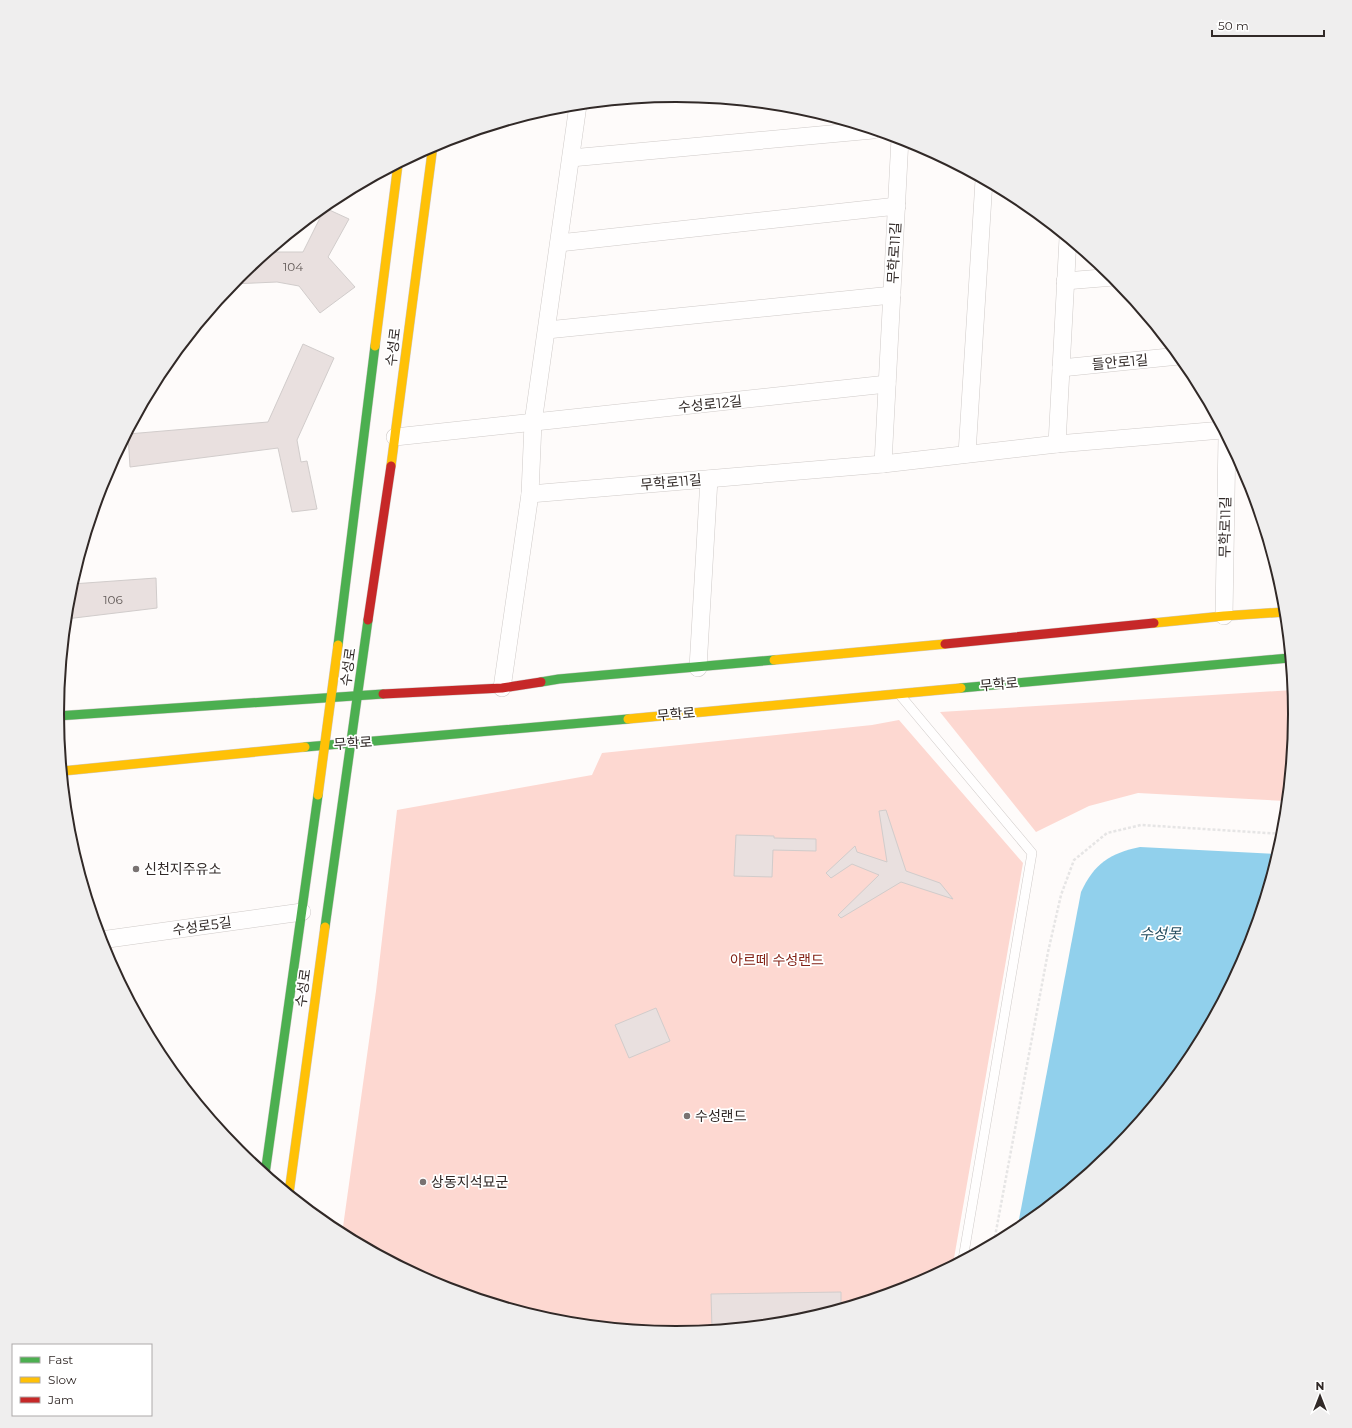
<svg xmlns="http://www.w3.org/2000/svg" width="1352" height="1428" viewBox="0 0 1352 1428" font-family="Montserrat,'Noto Sans KR',sans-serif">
<rect width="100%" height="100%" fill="#fefbfa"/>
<g fill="#fdd8d1">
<polygon points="1293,690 1295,714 1286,801 1138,793 1089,806 1036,832 940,712"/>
<polygon points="899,720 1023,863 953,1264 913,1286 797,1321 676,1333 555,1321 439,1286 342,1234 376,991 397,810 592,775 602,753 872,725"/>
</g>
<path fill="#91d0ec" d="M1140 847 1277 854 1248 951 1191 1058 1114 1152 1017 1230 1081 892C1094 864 1110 853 1140 847Z"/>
<g fill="#e9e0df" stroke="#d1cccb">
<polygon points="325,208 349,219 328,257 355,287 320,313 299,286 277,282 232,284 238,276 268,252 303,252"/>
<polygon points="303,344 334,358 297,440 301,462 307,461 317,509 292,512 278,448 130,467 128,434 268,422"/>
<polygon points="156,578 157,608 66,619 69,593 72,584"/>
<polygon points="886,810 906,871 940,883 953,899 901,882 841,918 838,915 879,875 852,864 831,878 826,873 855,846 857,852 887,862 879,811"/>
<polygon points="736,835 774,836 774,838 816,839 816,851 773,850 772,877 734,876"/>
<polygon points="656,1008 670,1041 629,1058 615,1025"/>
<polygon points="841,1292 841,1308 797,1321 712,1329 711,1294"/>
</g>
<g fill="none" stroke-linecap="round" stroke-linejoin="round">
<defs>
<polyline id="lane" points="900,695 1032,853 963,1259"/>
<g id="street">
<polyline points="571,158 873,130"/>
<polyline points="559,243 897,206"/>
<polyline points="1065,281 1114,277"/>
<polyline points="547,330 892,295"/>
<polyline points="1061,368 1179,356"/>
<polyline points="395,437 887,384"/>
<polyline points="1057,444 1068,238"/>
<polyline points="967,454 984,180"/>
<polyline points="883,464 900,138"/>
<polyline points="530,494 883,464 1057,444 1222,430"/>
<polyline points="1224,616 1227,437"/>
<polyline points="698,668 709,479"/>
<polyline points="502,688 530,494 533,423 578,105"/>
<polyline points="101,940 302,912"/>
</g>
<g id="fast">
<polyline points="338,645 375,346"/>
<polyline points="541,682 559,679 774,660"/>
<polyline points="961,688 1289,658"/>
<polyline points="57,716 383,694"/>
<polyline points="305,747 628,719"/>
<polyline points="325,927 368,620"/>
<polyline points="265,1174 318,795"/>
</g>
<g id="slow">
<polyline points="375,346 398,164"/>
<polyline points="391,466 433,145"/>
<polyline points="1154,623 1224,616 1285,612"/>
<polyline points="774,660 945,644"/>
<polyline points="628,719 961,688"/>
<polyline points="63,771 305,747"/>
<polyline points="318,795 338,645"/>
<polyline points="289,1193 325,927"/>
</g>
<g id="jam">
<polyline points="368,620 391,466"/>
<polyline points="945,644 1154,623"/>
<polyline points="383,694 502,688 541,682"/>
</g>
</defs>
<use href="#lane" stroke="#cfcac8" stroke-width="10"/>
<use href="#street" stroke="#cfcac8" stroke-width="18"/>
<use href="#fast" stroke="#cfcac8" stroke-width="10"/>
<use href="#slow" stroke="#cfcac8" stroke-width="10"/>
<use href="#jam" stroke="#cfcac8" stroke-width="10"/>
<polyline stroke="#e6e5e5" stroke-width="2.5" stroke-dasharray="3 2" stroke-linecap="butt" points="994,1242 1048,952 1061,895 1074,860 1107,833 1141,825 1283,834"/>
<use href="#lane" stroke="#fffefe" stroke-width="9"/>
<use href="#street" stroke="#fffefe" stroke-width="17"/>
<use href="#fast" stroke="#4caf50" stroke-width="9"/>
<use href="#slow" stroke="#ffc107" stroke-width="9"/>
<use href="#jam" stroke="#c62828" stroke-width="9"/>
</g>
<g fill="#797271" stroke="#fff" stroke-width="1.5">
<circle cx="136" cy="869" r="4"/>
<circle cx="687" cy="1116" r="4"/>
<circle cx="423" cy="1182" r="4"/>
</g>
<g text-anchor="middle" stroke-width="3.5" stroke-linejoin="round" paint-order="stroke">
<g font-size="12" fill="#615957">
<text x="293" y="271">104</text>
<text x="113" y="604">106</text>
</g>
<g font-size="14" fill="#312927" stroke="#fff">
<text transform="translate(894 253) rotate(-87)" y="5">무학로11길</text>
<text transform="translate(393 347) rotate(-83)" y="5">수성로</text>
<text transform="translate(1120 362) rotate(-5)" y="5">들안로1길</text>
<text transform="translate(710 404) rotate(-6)" y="5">수성로12길</text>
<text transform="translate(671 482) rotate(-5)" y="5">무학로11길</text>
<text transform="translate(1225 527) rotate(-89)" y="5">무학로11길</text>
<text transform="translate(348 667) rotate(-82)" y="5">수성로</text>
<text transform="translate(999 684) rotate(-5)" y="5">무학로</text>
<text transform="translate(676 714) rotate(-5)" y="5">무학로</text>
<text transform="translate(353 743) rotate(-4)" y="5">무학로</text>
<text transform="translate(202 926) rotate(-8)" y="5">수성로5길</text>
<text transform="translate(303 988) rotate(-82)" y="5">수성로</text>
</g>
<g font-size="14" fill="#312927" stroke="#fff" text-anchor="start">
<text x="144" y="874">신천지주유소</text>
<text x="695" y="1121">수성랜드</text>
<text x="431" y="1187">상동지석묘군</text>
</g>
<g font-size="14" fill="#832115" stroke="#fff">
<text x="777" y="965">아르떼 수성랜드</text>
</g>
<g font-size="15" font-style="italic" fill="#234b5d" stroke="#fff">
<text x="1160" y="939">수성못</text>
</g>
</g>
<path d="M0 0H1352V1428H0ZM64 714a612 612 0 1 1 1224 0a612 612 0 1 1-1224 0Z" fill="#efeeee" fill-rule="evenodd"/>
<path fill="none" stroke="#312927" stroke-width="2" d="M64 714a612 612 0 1 1 1224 0a612 612 0 1 1-1224 0Z"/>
<rect x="12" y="1344" width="140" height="72" fill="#ffffff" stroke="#ada9a9"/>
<rect x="20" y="1357" width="20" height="6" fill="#4caf50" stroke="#ada9a9"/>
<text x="48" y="1364" font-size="12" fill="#312927">Fast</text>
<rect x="20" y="1377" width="20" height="6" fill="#ffc107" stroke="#ada9a9"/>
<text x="48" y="1384" font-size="12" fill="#312927">Slow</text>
<rect x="20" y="1397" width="20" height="6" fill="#c62828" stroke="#ada9a9"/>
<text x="48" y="1404" font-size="12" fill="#312927">Jam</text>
<g transform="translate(1320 1396)" stroke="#ffffff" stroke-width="3" paint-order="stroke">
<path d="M0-3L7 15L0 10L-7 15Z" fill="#312927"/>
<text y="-6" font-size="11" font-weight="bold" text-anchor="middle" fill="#312927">N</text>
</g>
<path d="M1212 30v6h112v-6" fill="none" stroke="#312927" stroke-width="2"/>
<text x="1218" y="30" font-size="12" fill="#312927" stroke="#ffffff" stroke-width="3" paint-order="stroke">50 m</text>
</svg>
